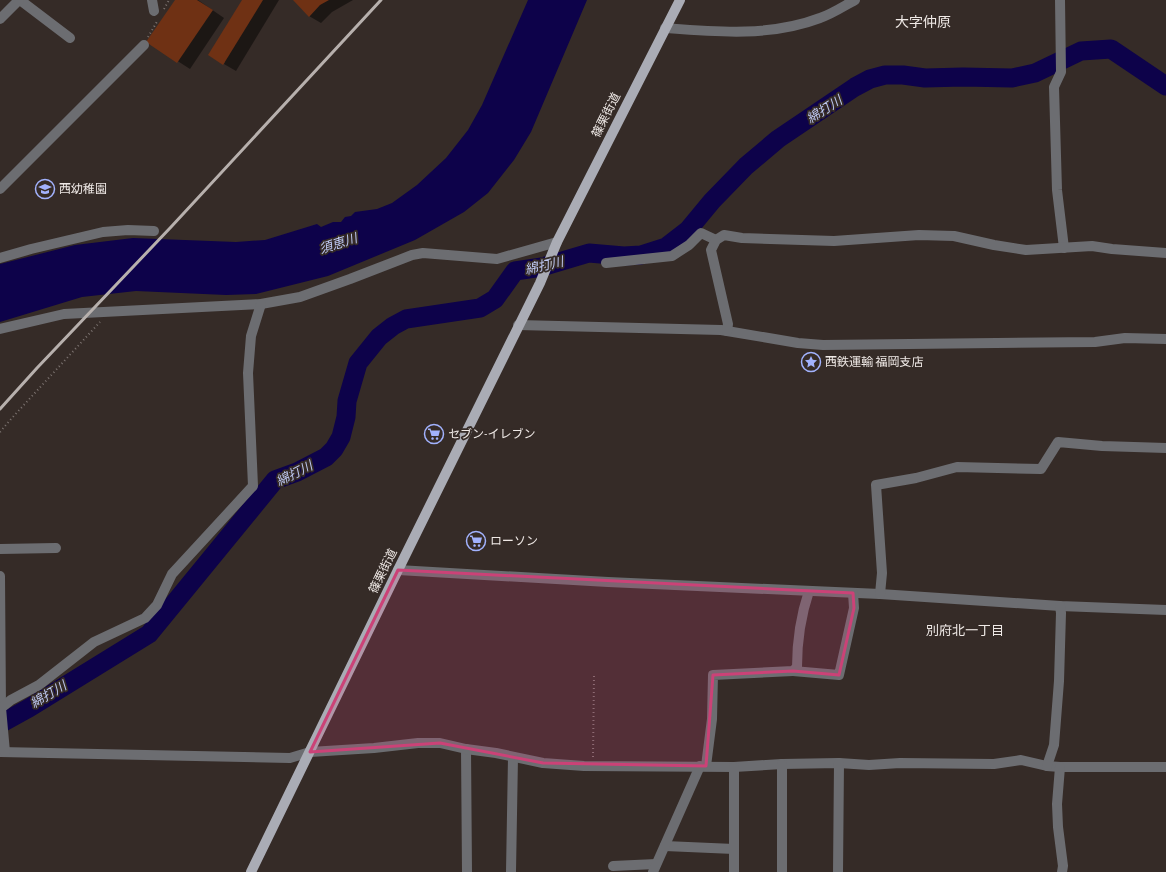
<svg xmlns="http://www.w3.org/2000/svg" width="1166" height="872" viewBox="0 0 1166 872" font-family="'PT Sans Narrow','Noto Sans JP',sans-serif">
<rect width="100%" height="100%" fill="#352b27"/>
<polygon fill="#0d024a" points="528,0 587,0 531,132 514,160 488,193 464,212 415,240 328,276 256,294 226,295 136,291 82,297 0,322 0,264 75,245 133,238 236,242 265,240 317,224 321,227 333,222 341,222 345,217 351,216 355,212 377,209 392,203 417,185 446,158 468,130 482,105"/>
<g fill="#0007">
<polygon points="176,0 198,0 224,18 190,69 148,42"/>
<polygon points="244,0 279,0 236,71 224,64"/>
<polygon points="294,0 353,0 332,12 321,23 309,16"/>
</g>
<g fill="none" stroke-linecap="round" stroke-linejoin="round">
<polyline stroke="#0d024a" stroke-width="19" points="0,724 29,708 149,634 275,480 297,472 326,457 334,449 341,437 346,417 347,401 358,363 379,337 393,326 406,319 480,308 495,299 515,271 542,267 589,253 624,256 641,255 666,247 688,230 712,201 746,166 778,139 855,87 870,79 885,75 903,75 925,78 963,77 1012,78 1035,73 1081,51 1111,49 1166,86"/>
</g>
<g fill="#6f3114">
<polygon points="175,0 197,0 213,10 177,63 146,42"/>
<polygon points="242,0 263,0 223,65 208,55"/>
<polygon points="293,0 329,0 320,5 309,17"/>
</g>
<g fill="none" stroke-linecap="round" stroke-linejoin="round">
<g stroke="#7e7572" stroke-width="2" stroke-dasharray="1 3" stroke-linecap="butt">
<polyline points="164,9 169,0"/>
<polyline points="148,37 158,20"/>
<polyline points="0,432 11,419 100,322"/>
<polyline points="593,757 594,675"/>
</g>
<g stroke="#6c6d71" stroke-width="10">
<polyline points="20,0 70,38"/>
<polyline points="152,0 154,11"/>
<polyline points="1060,0 1061,72 1054,87 1057,190 1064,248"/>
<polyline points="0,19 19,0"/>
<path d="M665 28C716 32 770 37 820 18 832 14 844 6 855 0"/>
<polyline points="0,189 144,45"/>
<polyline points="0,258 31,249 103,232 128,230 154,231"/>
<polyline points="606,263 672,256 689,245 701,233 716,240"/>
<polyline points="518,325 721,330 798,343 823,345 1095,342 1125,338 1166,339"/>
<polyline points="0,329 64,314 261,304 300,297 350,279 412,255 423,253 497,259 557,242"/>
<polyline points="727,331 728,324 711,250 716,240 724,235 742,238 834,241 919,235 954,236 994,245 1026,250 1092,246 1112,249 1166,253"/>
<polyline points="0,549 56,548"/>
<polyline points="398,570 608,582 880,594 1060,606 1166,610"/>
<polyline points="0,576 1,708"/>
<polyline points="880,594 882,573 876,485 916,478 957,467 1041,469 1058,442 1102,446 1166,448"/>
<polyline points="793,671 839,675 854,608 853,593"/>
<polyline points="466,749 467,872"/>
<polyline points="0,752 290,758 310,752 374,748 418,743 440,743 466,749 496,753 543,763 584,766 734,767 782,764 839,763 869,765 900,763 994,764 1021,760 1047,766 1060,767 1166,767"/>
<polyline points="5,752 1,708 11,700 39,685 94,642 145,618 157,605 172,574 253,486 248,373 251,336 261,304"/>
<polyline points="782,764 782,872"/>
<path d="M706 766 712 719 713 675 793 671 797 667C797 641 801 615 809 591"/>
<polyline points="1047,766 1054,745 1059,681 1061,613 1060,606"/>
<polyline points="1060,767 1057,804 1058,827 1063,866 1062,872"/>
<polyline points="665,846 734,849"/>
<polyline points="613,866 656,864"/>
<polyline points="511,872 513,757"/>
<polyline points="653,872 700,766"/>
<polyline points="734,872 734,767"/>
<polyline points="838,872 839,763"/>
</g>
<polyline stroke="#aaacb5" stroke-width="10" points="251,872 398,570 540,283 557,242 680,0"/>
<polyline stroke="#b7b0ad" stroke-width="3" points="0,409 37,368 171,227 381,0"/>
</g>
<path fill="#cb4277" fill-opacity="0.2" stroke="#cb4277" stroke-width="3" stroke-linejoin="round" d="M398 570 853 593 854 608 839 675 793 671 713 675 706 766 543 763 440 743 310 752Z"/>
<defs>
<symbol id="school-ring" viewBox="-11 -11 22 22"><circle r="9.5" fill="#352b27" stroke="#a2b2fd" stroke-width="1.5"/><path d="M0-5L7-2L0 1L-7-2ZM-4 1L0 2.5L4 1V4Q0 6-4 4Z" fill="#a2b2fd"/></symbol>
<symbol id="sight-ring" viewBox="-11 -11 22 22"><circle r="9.5" fill="#352b27" stroke="#a2b2fd" stroke-width="1.5"/><path d="M0-6L1.8-2.2L6-1.7L2.9 1.2L3.7 5.4L0 3.3L-3.7 5.4L-2.9 1.2L-6-1.7L-1.8-2.2Z" fill="#a2b2fd"/></symbol>
<symbol id="supermarket-ring" viewBox="-11 -11 22 22"><circle r="9.5" fill="#352b27" stroke="#a2b2fd" stroke-width="1.5"/><path d="M-6-5.5h2.5l.6 2H6L4.5 2H-2.5L-4.4-4H-6ZM-1.5 3.2a1.3 1.3 0 1 0 .1 0ZM3 3.2a1.3 1.3 0 1 0 .1 0Z" fill="#a2b2fd"/></symbol>
</defs>
<g fill-rule="evenodd">
<use href="#school-ring" x="34" y="178" width="22" height="22"/>
<use href="#sight-ring" x="800" y="351" width="22" height="22"/>
<use href="#supermarket-ring" x="423" y="423" width="22" height="22"/>
<use href="#supermarket-ring" x="465" y="530" width="22" height="22"/>
</g>
<g text-anchor="middle" stroke-width="3.5" stroke-linejoin="round" paint-order="stroke">
<g font-size="12" fill="#efe9e6" stroke="#352b27">
<text transform="translate(606 115) rotate(-63)" y="4">篠栗街道</text>
<text transform="translate(383 571) rotate(-64)" y="4">篠栗街道</text>
</g>
<g font-size="12" fill="#efe9e6" stroke="#352b27" text-anchor="start">
<text x="59" y="193">西幼稚園</text>
<text x="825" y="366">西鉄運輸 福岡支店</text>
<text x="448" y="438">セブン-イレブン</text>
<text x="490" y="545">ローソン</text>
</g>
<g font-size="13" font-style="italic" fill="#bdc7f1" stroke="#352b27">
<text transform="translate(824 109) rotate(-33)" y="5">綿打川</text>
<text transform="translate(338 243) rotate(-18)" y="5">須恵川</text>
<text transform="translate(544 265) rotate(-13)" y="5">綿打川</text>
<text transform="translate(294 473) rotate(-27)" y="5">綿打川</text>
<text transform="translate(48 694) rotate(-31)" y="5">綿打川</text>
</g>
<g font-size="13" fill="#efe9e6" stroke="#352b27">
<text x="965" y="635">別府北一丁目</text>
</g>
<g font-size="14" fill="#efe9e6" stroke="#352b27">
<text x="923" y="27">大字仲原</text>
</g>
</g>
</svg>
